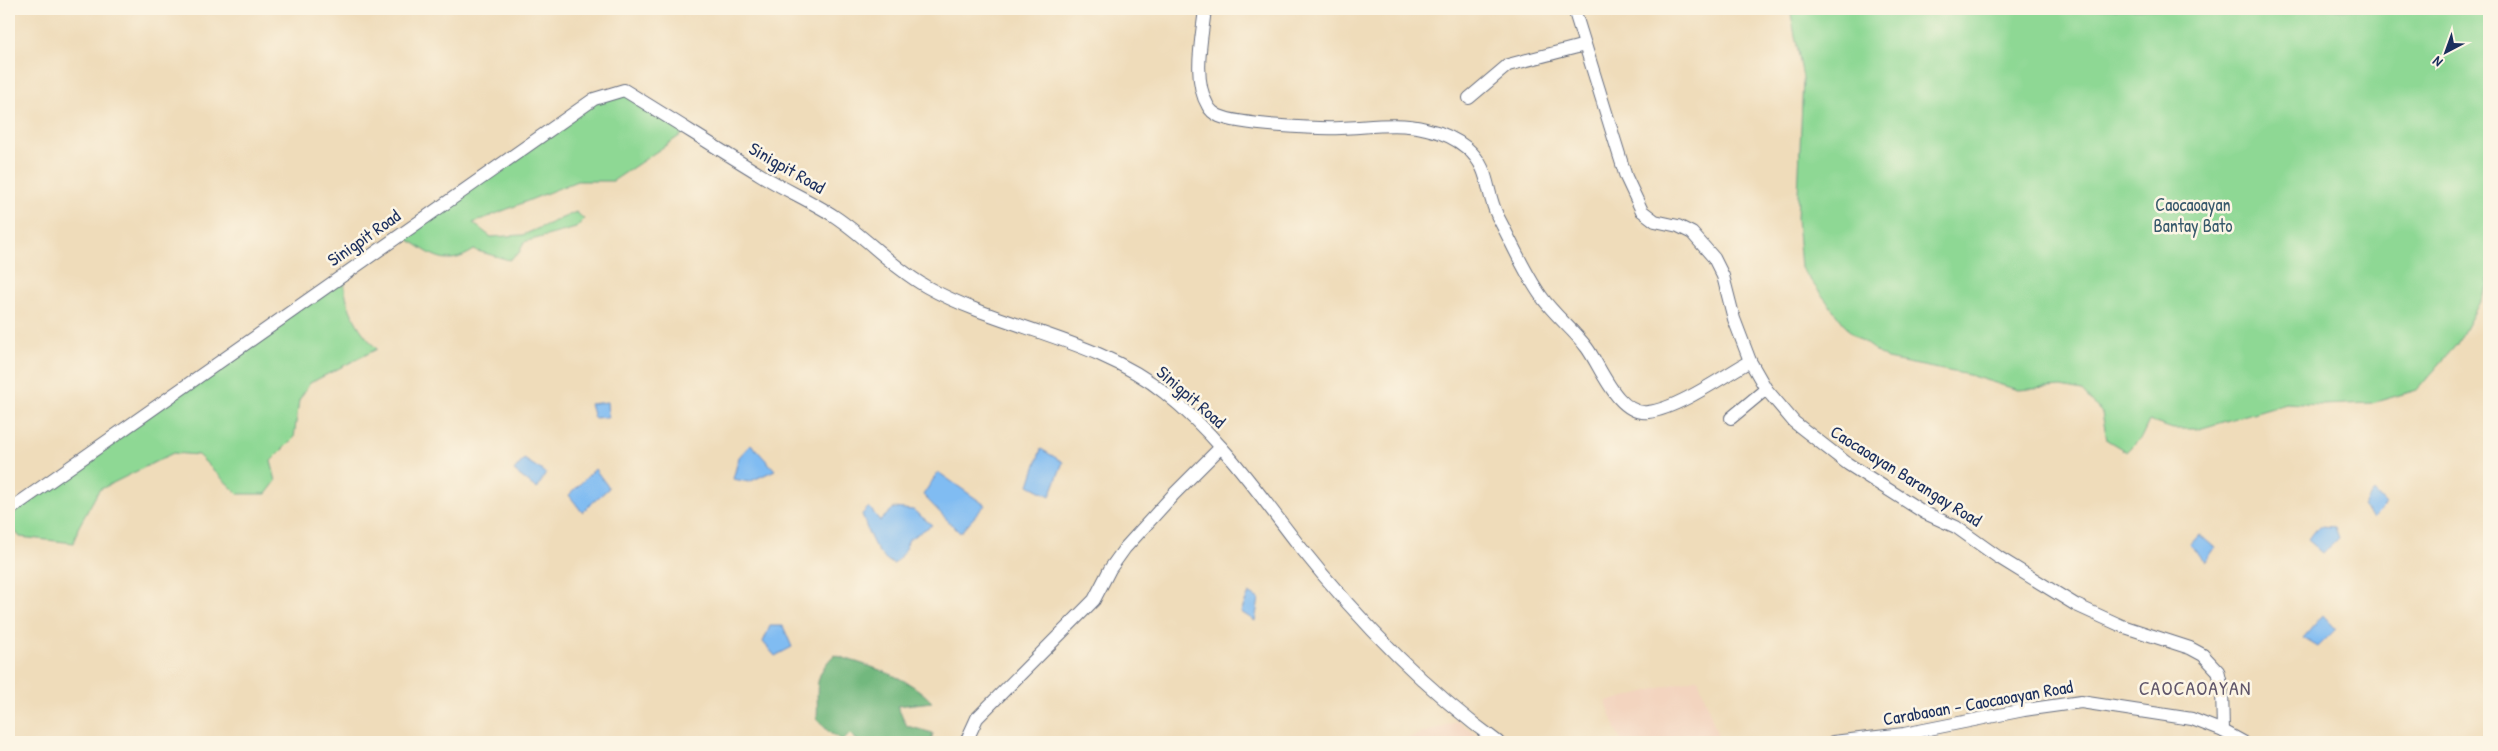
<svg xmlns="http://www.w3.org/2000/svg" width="2498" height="751" viewBox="0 0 2498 751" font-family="'Patrick Hand',sans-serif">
<rect width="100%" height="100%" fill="#fcf5e5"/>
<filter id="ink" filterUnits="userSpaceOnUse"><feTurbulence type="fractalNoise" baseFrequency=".02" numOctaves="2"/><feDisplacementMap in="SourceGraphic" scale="10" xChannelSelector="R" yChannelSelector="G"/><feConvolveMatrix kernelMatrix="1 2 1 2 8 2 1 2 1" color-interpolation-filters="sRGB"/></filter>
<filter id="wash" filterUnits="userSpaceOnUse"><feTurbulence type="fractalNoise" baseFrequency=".0096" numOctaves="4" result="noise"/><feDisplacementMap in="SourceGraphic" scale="20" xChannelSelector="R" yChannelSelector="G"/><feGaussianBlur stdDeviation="1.12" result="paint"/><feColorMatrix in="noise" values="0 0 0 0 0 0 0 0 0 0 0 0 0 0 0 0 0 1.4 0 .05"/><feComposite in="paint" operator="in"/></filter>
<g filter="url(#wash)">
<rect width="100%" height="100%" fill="#efdcba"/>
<g fill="#f3d4bf">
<polygon points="1698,678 1720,742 1621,742 1606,702"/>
<polygon points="1458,721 1487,742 1402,742 1402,740"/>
</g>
<g fill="#8ed894" stroke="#548479">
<polygon points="1790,9 2487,9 2489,27 2489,285 2457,344 2417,390 2372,403 2322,405 2286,403 2199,429 2173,429 2149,421 2141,438 2127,452 2107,440 2102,413 2082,391 2061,387 2018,390 1969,375 1887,359 1851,333 1801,268 1797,218 1803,78"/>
<path d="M625 93 687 131 613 181H577L473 223 491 237 523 235 576 212 584 219 576 228 524 242 519 253 509 260 474 250C444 270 430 253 403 236L595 101Z"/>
<path d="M345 274C342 303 357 329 377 349L310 383 299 400 294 438 271 461 276 481 266 494H238L198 455 173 453 99 490 78 528 74 543 20 537 9 524V517Z"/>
</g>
<path fill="#72b87e" stroke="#46746e" d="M834 655C868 666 907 675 932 702L897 706 907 726 933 733 931 742H859L850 734 843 741 830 733 817 719C819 690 811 678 834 655Z"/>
<g fill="#80bcf2" stroke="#4e76a8">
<polygon points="607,402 608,417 594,418 590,404"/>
<polygon points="751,444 775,470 749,482 733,479 739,457"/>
<polygon points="1041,449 1063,462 1050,496 1029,485"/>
<polygon points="524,459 546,473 537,489 514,471"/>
<polygon points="595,469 609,488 582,512 569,495"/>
<polygon points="938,472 985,505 960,533 923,495"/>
<polygon points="2374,492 2386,505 2373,518 2363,506"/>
<path d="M869 507 880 521 894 508 913 510 932 525 909 539 904 552 894 564C875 556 868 532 862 514Z"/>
<polygon points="2319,526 2335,527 2339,538 2323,553 2308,540"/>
<polygon points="2199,534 2215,548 2206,561 2189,545"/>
<polygon points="1249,593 1259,599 1255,621 1241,612"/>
<polygon points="2323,615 2336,629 2318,647 2303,638"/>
<polygon points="770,626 783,626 792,647 775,656 763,642"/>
</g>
</g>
<g filter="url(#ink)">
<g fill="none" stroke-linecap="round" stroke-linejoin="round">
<defs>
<g id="minor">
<path d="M1205 9C1202 38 1192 79 1208 106 1210 110 1215 114 1219 116 1239 125 1317 129 1341 128 1369 127 1399 122 1426 129 1440 132 1456 139 1467 148 1491 169 1485 191 1498 217 1512 243 1524 272 1541 296 1554 315 1573 329 1587 348 1601 367 1618 416 1648 412 1677 409 1724 376 1750 361"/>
<polyline points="1574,9 1626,177 1642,211 1655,221 1678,226 1692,233 1714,258 1723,276 1734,319 1750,361 1766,389 1794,422 1848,464 1925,513 1956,527 1998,557 2076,605 2122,626 2190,648 2203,655 2218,671 2222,688 2223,731"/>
<polyline points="1469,98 1508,65 1585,45"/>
<polyline points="1731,418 1766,389"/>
<path d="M9 510 594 99 624 90C670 118 715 147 761 175 785 190 811 201 834 216 866 237 893 268 927 287 1002 329 1097 338 1165 393 1218 435 1256 490 1297 543 1355 616 1422 687 1498 742"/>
<polyline points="966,742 977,718 1094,600 1110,569 1125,548 1174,494 1221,447"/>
<polyline points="1833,742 1904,734 2024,710 2081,702 2192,719 2223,731 2243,742"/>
</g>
</defs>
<use href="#minor" stroke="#656c7e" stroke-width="14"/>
<use href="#minor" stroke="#fff" stroke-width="12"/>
</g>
</g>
<g text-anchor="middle" stroke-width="5" stroke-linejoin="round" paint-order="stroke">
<g font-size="18" fill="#1b2f5e" stroke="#fcf5e5">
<text transform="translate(787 168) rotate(30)" y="6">Sinigpit Road</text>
<text transform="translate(364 238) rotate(-35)" y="6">Sinigpit Road</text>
<text transform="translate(1191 397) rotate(41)" y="6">Sinigpit Road</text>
<text transform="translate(1906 476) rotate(32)" y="6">Caocaoayan Barangay Road</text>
<text transform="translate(1978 703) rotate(-10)" y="6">Carabaoan - Caocaoayan Road</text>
</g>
<g font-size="18" fill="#38596c" stroke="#fcf5e5">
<text x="2193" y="211">Caocaoayan<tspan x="2193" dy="21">Bantay Bato</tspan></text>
</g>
<g font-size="20" letter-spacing="1" fill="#61576b" stroke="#fcf5e5">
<text x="2195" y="695">CAOCAOAYAN</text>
</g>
</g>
<rect width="2498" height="751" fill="none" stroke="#fcf5e5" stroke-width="30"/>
<g transform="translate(2446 52) rotate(221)" stroke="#fcf5e5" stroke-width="4" paint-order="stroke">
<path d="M0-4L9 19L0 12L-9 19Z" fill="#1b2f5e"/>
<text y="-8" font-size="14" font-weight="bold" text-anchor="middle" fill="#1b2f5e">N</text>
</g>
</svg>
